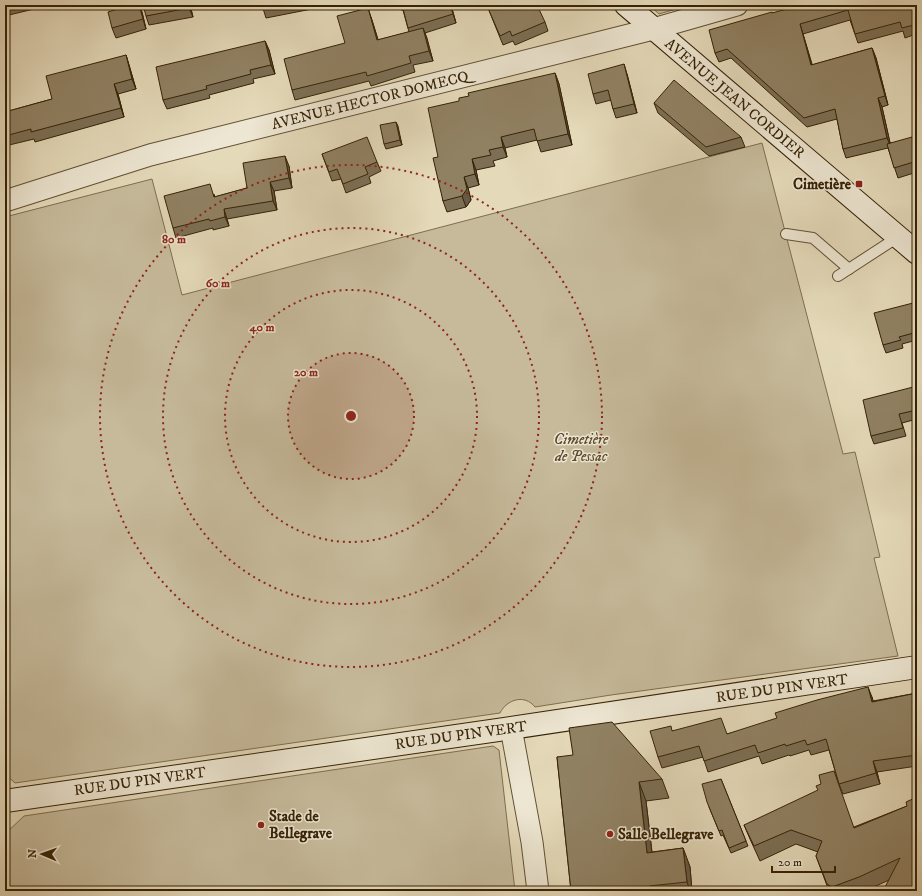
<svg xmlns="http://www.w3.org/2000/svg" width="922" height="896" viewBox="0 0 922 896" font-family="'IM FELL DW Pica',serif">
<rect width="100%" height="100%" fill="#e4d9b9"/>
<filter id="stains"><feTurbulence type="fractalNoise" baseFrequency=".005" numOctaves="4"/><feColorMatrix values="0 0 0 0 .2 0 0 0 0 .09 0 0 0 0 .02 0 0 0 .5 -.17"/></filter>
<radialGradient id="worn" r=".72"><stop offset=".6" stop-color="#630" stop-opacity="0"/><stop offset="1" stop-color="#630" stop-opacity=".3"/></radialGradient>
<g fill="#c6ba9b" stroke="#7e6e50">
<polygon points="649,5 690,5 659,14"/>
<path d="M762 143 843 454 855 452 880 557 874 558 898 656 611 695 535 707C525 694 507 699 500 713L15 783 5 774V217L152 179 182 295Z"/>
<polygon points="493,746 499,750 515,891 5,891 5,834 24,816"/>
</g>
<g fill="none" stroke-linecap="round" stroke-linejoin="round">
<defs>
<g id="lane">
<polyline points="786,234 813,238 849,269"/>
<polyline points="838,276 898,237"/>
</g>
<g id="street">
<polyline points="5,201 150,155 653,29 737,5"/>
<polyline points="511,728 532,842 538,891"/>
</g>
<g id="secondary">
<polyline points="626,5 917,253"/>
<polyline points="5,801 498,730 917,667"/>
</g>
</defs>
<use href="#lane" stroke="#615033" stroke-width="12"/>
<use href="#street" stroke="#615033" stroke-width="23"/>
<use href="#secondary" stroke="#352206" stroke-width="24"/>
<use href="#lane" stroke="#ede6d2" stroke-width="10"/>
<use href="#street" stroke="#ede6d2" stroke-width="21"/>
<use href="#secondary" stroke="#ede6d2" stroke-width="22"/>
</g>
<g fill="#7c6f55" stroke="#352206">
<polygon points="5,5 37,5 38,8 5,16"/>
<polygon points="190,5 193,17 149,25 146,16"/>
<polygon points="262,5 322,5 322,7 266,18"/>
<polygon points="399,5 451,5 456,23 425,33 433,61 413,65 415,72 371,86 369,81 295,100 292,90 345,43 371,17 378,40 409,32 403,10 401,10"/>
<polygon points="917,5 916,34 905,38 903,31 858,43 850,20 803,34 812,65 872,48 876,58 888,105 882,107 890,143 915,147 917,154 917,172 898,178 888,148 846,158 843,149 837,119 807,127 731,58 719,62 715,53 772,13"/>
<polygon points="488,8 545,22 548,31 515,45 513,41 503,45"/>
<polygon points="142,12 146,29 116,38 112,28"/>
<polygon points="265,41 269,50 275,74 253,79 254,83 209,95 210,98 167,109 163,100"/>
<polygon points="126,55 129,65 136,89 118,94 124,117 35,142 34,139 5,146 5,112 52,99"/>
<polygon points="555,73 559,84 572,145 541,152 537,140 505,148 507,157 493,161 495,166 476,170 479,185 468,188 471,200 466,207 447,212 443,201 438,157"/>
<polygon points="627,74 637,113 616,118 613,109 611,100 596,104 593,94"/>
<polygon points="654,103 741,137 745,147 709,156 658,113"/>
<polygon points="396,122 402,145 386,149 384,144"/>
<polygon points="322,154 377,162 381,171 369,177 371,183 346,193 341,179 332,181"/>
<polygon points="289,166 292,188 274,191 277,210 227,219 229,226 213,230 213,228 176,238 173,228 214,194 215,197 247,188"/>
<polygon points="917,302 917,340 902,344 903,348 886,353 883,345"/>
<polygon points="917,386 917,419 902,423 906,436 874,444 871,436"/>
<polygon points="917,693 917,766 877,772 880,784 843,794 839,784 829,750 811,755 809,750 790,756 789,755 762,764 759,756 708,772 703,757 662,768 658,757 672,731 727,734 872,697 873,701"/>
<polygon points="557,757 662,779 669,798 646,801 652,852 683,848 690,867 692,891 571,891"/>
<polygon points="721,779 748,846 731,853 723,835 721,836 709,807"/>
<polygon points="917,797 917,891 889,880 865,891 829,891 816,856 818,852 796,844 760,861 750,839 744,825 854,827 907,806"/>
</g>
<g fill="#655a45" stroke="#352206">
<polygon points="139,5 142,12 146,29 143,19"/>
<polygon points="189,5 190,5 193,17 189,8"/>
<polygon points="450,5 451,5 456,23"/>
<polygon points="368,8 371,17 381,49 377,40"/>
<polygon points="800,24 815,74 811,65"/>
<polygon points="423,28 427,38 433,61 429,51"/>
<polygon points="265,41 269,50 275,74 271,65"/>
<polygon points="872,48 876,58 888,105 885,96"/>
<polygon points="126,55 129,65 136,89 132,79"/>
<polygon points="624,64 627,74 637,113 634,104"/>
<polygon points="555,73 559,84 572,145 568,134"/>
<polygon points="114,84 118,94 124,117 121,108"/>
<polygon points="878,98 882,107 891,147 887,138"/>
<polygon points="396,122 398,126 402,145 400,140"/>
<polygon points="501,137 505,148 507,157 503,147"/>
<polygon points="912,137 917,154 917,157"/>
<polygon points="285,156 289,166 292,188 289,178"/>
<polygon points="472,159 476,170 479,185 475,174"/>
<polygon points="464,177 468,188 471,200 466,207 462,196"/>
<polygon points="270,182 274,191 277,210 273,201"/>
<polygon points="224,209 227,219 229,226 225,217"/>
<polygon points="868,687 872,697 876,712 872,702"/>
<polygon points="873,761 877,772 880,784 876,773"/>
<polygon points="639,782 646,801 654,871 647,853"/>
<polygon points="683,848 690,867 692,891 690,891 687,882"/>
</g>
<g fill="#908163" stroke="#352206">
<polygon points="130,5 139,5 143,19 112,28 108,12"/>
<polygon points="143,5 189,5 189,8 146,16"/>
<polygon points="262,5 285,5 263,9"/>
<polygon points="402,5 450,5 453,14 408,28"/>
<polygon points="496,5 537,5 545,22 512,36 510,31 500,36 488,8"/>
<polygon points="802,5 917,5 917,36 914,25 902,28 900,22 855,34 848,10 800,24 811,65 872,48 885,96 878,98 887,138 843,149 835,109 804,118 727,49 715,53 709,30 772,12 772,13"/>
<polygon points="368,8 377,40 423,28 429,51 409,56 411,63 367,76 366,72 292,90 284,59 345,43 337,16"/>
<polygon points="265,41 271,65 250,70 251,74 206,86 207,89 163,100 156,67"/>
<polygon points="126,55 132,79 114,84 121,108 31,132 31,129 5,136 5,112 52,99 46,76"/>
<polygon points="624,64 634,104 613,109 608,90 593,94 588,74"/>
<polygon points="555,73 568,134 537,141 534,129 501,137 503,147 489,150 491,155 472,159 475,174 464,177 467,189 462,196 443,201 433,158 438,157 428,108 459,101 459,98 469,96 468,93"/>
<polygon points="674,80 741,137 706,147 654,103"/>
<polygon points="396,122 400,140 384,144 380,125"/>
<polygon points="367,137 377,162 365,167 368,174 343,184 337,169 329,172 322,154"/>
<polygon points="912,137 917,157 917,161 894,168 887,144"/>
<polygon points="285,156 289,178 270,182 273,201 224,209 225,217 210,221 209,219 173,228 164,196 210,184 214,197 247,188 243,163"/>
<polygon points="917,302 917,332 899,337 901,340 883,345 874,313"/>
<polygon points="917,386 917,410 899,414 903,428 871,436 863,400"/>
<polygon points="868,687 872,702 917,693 917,755 873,761 876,773 839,784 826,739 807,745 805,740 786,746 785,744 758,753 755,745 704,761 699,746 658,757 650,731 671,726 672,731 721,718 727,734 777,718 775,713 817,700"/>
<polygon points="612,722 662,779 639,782 647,853 683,848 687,882 649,886 650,891 571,891 557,757 573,755 569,728"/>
<polygon points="834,771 854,828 907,806 906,802 917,797 917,891 883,891 900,858 859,877 832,887 827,884 816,856 822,841 791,830 754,846 744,825 818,790 816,786 821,784 819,775"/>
<polygon points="721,779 746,841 729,848 722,830 719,831 707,802 702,784"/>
</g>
<circle cx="351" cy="416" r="63" fill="#8f2418" fill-opacity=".12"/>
<g fill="none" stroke="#8f2418" stroke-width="2" stroke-dasharray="2 4">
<circle cx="351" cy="416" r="63"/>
<circle cx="351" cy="416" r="126"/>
<circle cx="351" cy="416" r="188"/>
<circle cx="351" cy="416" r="251"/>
</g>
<g fill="#8f2418" stroke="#ede6d2" stroke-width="1.5">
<rect x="855" y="180" width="8" height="8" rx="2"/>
<circle cx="261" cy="825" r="4"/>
<circle cx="610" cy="834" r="4"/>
</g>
<g text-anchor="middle" stroke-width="3" stroke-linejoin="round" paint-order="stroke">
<g font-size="15" fill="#352206" stroke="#ede6d2">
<text transform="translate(735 98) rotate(40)" y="5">AVENUE JEAN CORDIER</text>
<text transform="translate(370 100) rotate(-14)" y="5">AVENUE HECTOR DOMECQ</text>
<text transform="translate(782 688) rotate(-8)" y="5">RUE DU PIN VERT</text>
<text transform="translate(461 735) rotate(-8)" y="5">RUE DU PIN VERT</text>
<text transform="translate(140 781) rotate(-8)" y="5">RUE DU PIN VERT</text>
</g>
<g font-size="15" font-weight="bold" fill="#352206" stroke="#ede6d2" text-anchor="start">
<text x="851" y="189" text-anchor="end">Cimetière</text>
<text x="269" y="821">Stade de<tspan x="269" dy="17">Bellegrave</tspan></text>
<text x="618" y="839">Salle Bellegrave</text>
</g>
<g font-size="15" font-style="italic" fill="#59482b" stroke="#ede6d2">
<text x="581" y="444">Cimetière<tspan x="581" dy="17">de Pessac</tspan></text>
</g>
</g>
<circle cx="351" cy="416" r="6" fill="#8f2418" stroke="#ede6d2" stroke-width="2"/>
<g font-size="12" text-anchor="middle" font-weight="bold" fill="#8f2418" stroke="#ede6d2" stroke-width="3" stroke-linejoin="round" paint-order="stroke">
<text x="174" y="243">80 m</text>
<text x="218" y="287">60 m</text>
<text x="262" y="331">40 m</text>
<text x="306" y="376">20 m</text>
</g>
<rect width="922" height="896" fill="none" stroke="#e4d9b9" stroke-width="20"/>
<rect x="6" y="6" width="910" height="884" fill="none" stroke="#352206" stroke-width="2"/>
<rect x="10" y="10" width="902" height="876" fill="none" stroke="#352206"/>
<g transform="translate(42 854) rotate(272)" stroke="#ede6d2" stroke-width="3" paint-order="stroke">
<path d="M0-3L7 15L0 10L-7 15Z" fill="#352206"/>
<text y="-6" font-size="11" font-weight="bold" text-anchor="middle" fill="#352206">N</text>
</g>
<path d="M772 866v6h63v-6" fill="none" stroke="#352206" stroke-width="2"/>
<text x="778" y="866" font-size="12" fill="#352206" stroke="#ede6d2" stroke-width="3" paint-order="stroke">20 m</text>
<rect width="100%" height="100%" filter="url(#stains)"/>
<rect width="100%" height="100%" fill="url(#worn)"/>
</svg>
